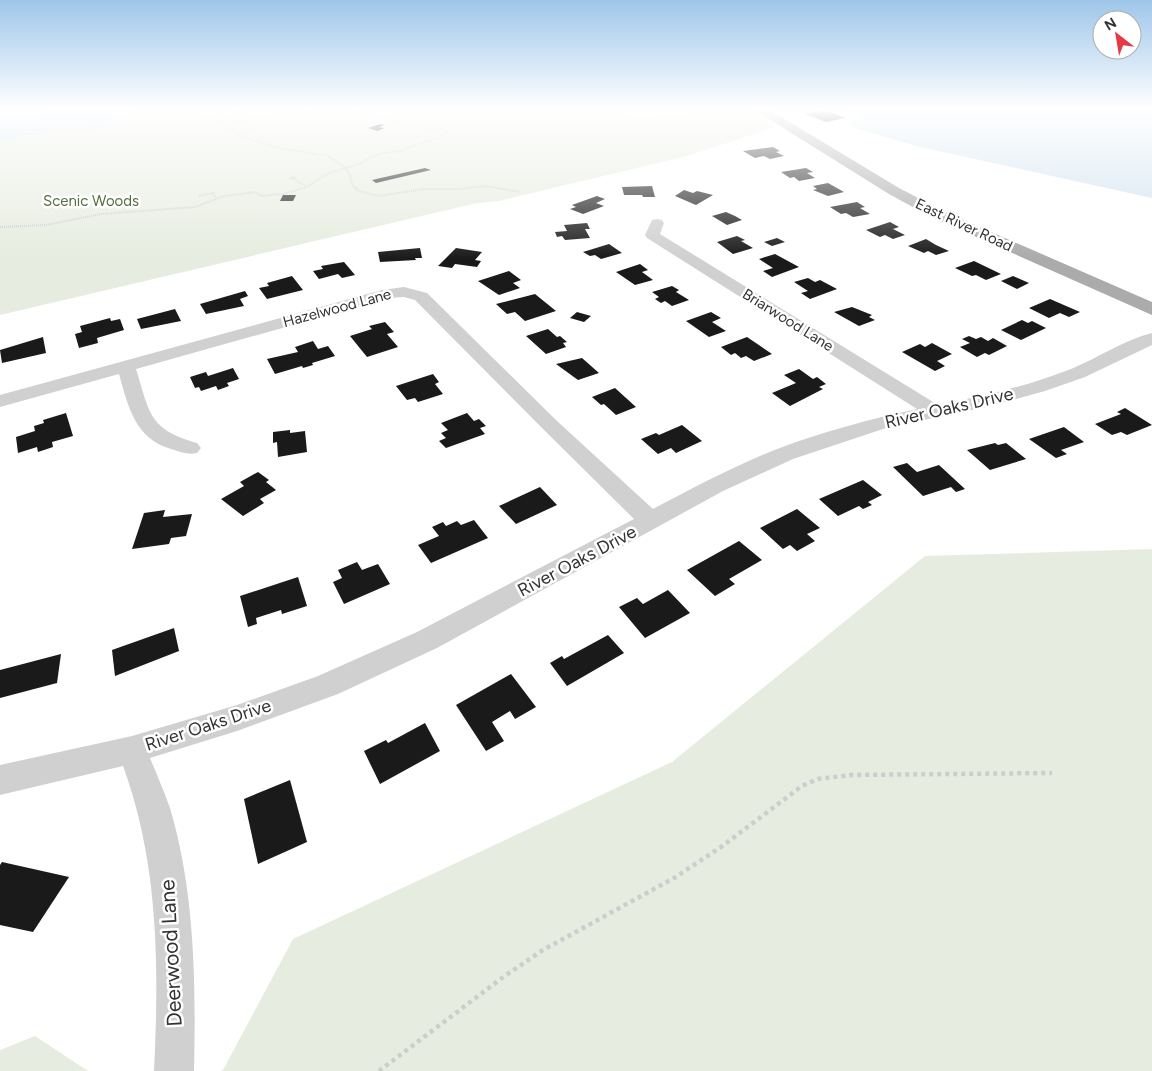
<svg xmlns="http://www.w3.org/2000/svg" width="1152" height="1071" viewBox="0 0 1152 1071" font-family="Figtree,sans-serif">
<rect width="100%" height="100%" fill="#fff"/>
<g fill="#e6ecdf">
<polygon points="0,109 621,109 635,119 722,109 752,109 768,119 765,120 775,127 687,156 499,201 477,203 0,315"/>
<polygon points="1152,549 1152,1071 220,1071 223,1070 293,939 672,762 925,556"/>
<polygon points="35,1036 88,1071 0,1071 0,1050"/>
</g>
<g fill="#cfe2ee">
<polygon points="64,109 127,109 115,123 101,126 72,130 60,129 38,133 31,130 25,131 17,139 0,141 0,119"/>
<polygon points="842,109 1152,109 1152,198 916,146 852,127 851,122 864,117"/>
</g>
<g fill="#1a1a1a">
<polygon points="818,111 833,113 846,118 826,122 805,114"/>
<polygon points="380,124 385,125 379,127 384,128 378,131 368,128"/>
<polygon points="773,147 780,151 776,152 784,156 770,159 764,156 755,158 743,151"/>
<polygon points="425,168 431,170 376,183 372,180"/>
<polygon points="806,168 813,172 807,173 815,178 799,181 794,177 790,178 781,172"/>
<polygon points="828,183 844,192 828,196 813,190 817,189 813,186"/>
<polygon points="652,186 655,197 643,197 642,195 624,195 622,187"/>
<polygon points="684,190 693,193 697,191 713,195 696,205 675,196"/>
<polygon points="283,195 296,195 293,201 280,201"/>
<polygon points="597,196 605,199 596,203 604,206 583,214 570,209 576,207 572,205"/>
<polygon points="857,202 865,207 860,208 870,214 853,217 846,213 841,214 830,207"/>
<polygon points="726,212 735,216 742,220 727,225 712,216"/>
<polygon points="890,222 899,227 893,229 905,235 893,239 885,235 880,237 866,230"/>
<polygon points="587,223 590,229 585,229 590,238 565,240 562,236 557,237 555,232 567,231 564,225"/>
<polygon points="737,236 745,240 741,241 753,248 733,254 717,242"/>
<polygon points="777,238 785,242 772,246 764,242"/>
<polygon points="926,239 936,245 949,251 936,255 928,251 924,253 908,246"/>
<polygon points="609,244 622,253 601,259 595,255 590,256 583,252"/>
<polygon points="420,248 422,258 415,258 416,260 380,262 378,252"/>
<polygon points="456,248 482,252 475,260 481,261 477,267 455,264 452,268 438,266"/>
<polygon points="775,254 799,267 772,277 763,271 773,268 759,259"/>
<polygon points="974,261 1001,274 986,280 976,275 972,276 955,268"/>
<polygon points="344,262 355,275 342,278 338,274 319,279 313,271 323,269 321,266"/>
<polygon points="640,264 648,270 642,272 653,280 635,285 616,272"/>
<polygon points="509,271 521,280 513,283 520,288 499,295 478,281"/>
<polygon points="292,276 303,290 267,299 259,288 269,286 267,283"/>
<polygon points="1013,276 1029,283 1017,289 1001,281"/>
<polygon points="808,278 815,282 820,280 837,289 810,299 801,293 808,291 794,282"/>
<polygon points="672,286 679,290 676,292 689,300 672,306 665,301 661,303 655,299 659,297 652,292"/>
<polygon points="245,291 248,296 240,299 244,306 206,314 200,304"/>
<polygon points="535,294 556,311 525,321 515,312 507,314 496,304"/>
<polygon points="1050,299 1080,312 1069,317 1060,313 1049,318 1029,308"/>
<polygon points="852,307 872,315 869,317 875,320 859,326 834,312"/>
<polygon points="175,309 181,321 141,329 137,319"/>
<polygon points="577,312 591,316 584,322 570,318"/>
<polygon points="711,312 721,318 712,322 726,331 709,337 686,321"/>
<polygon points="110,318 111,321 120,319 124,330 97,338 98,343 79,348 75,334 82,332 80,326"/>
<polygon points="1022,320 1028,323 1032,321 1046,328 1021,340 1001,330"/>
<polygon points="385,322 394,332 387,334 398,347 367,357 350,336 372,329 369,326"/>
<polygon points="548,329 557,337 560,336 567,342 563,343 566,347 546,354 526,336"/>
<polygon points="969,336 976,339 981,337 988,341 993,338 1007,346 989,355 985,353 977,357 960,347 970,343 962,339"/>
<polygon points="43,337 46,353 2,363 0,350"/>
<polygon points="747,337 772,354 754,361 746,356 741,358 735,353 731,355 721,347"/>
<polygon points="313,341 318,349 328,346 335,356 312,363 313,365 303,368 302,366 275,374 267,359 298,352 295,347"/>
<polygon points="932,343 952,354 937,361 945,366 935,371 902,352 920,344 925,347"/>
<polygon points="582,358 599,373 578,380 556,364"/>
<polygon points="233,368 239,379 227,383 229,386 218,390 216,386 201,391 199,387 195,388 190,377 206,372 208,376"/>
<polygon points="799,369 813,379 817,377 826,384 819,387 823,389 790,406 772,393 796,383 784,375"/>
<polygon points="433,374 439,382 435,384 443,394 418,402 415,398 407,400 396,386"/>
<polygon points="615,388 636,407 616,415 604,404 601,405 592,397"/>
<polygon points="1125,408 1152,425 1127,435 1121,432 1112,435 1095,424 1121,414 1117,412"/>
<polygon points="66,413 73,436 52,442 53,447 38,452 37,447 18,453 16,437 35,431 34,426 44,423 43,420"/>
<polygon points="467,413 474,421 479,419 486,426 480,428 485,434 446,448 439,441 446,438 441,433 448,430 441,423"/>
<polygon points="682,425 702,441 676,453 671,448 658,454 641,439 656,433 659,435"/>
<polygon points="1064,427 1084,442 1061,450 1067,454 1056,458 1029,439"/>
<polygon points="290,430 290,433 305,431 307,452 278,457 277,442 273,443 273,432"/>
<polygon points="995,443 998,445 1006,443 1026,459 990,470 967,450"/>
<polygon points="907,463 917,472 939,465 965,489 956,492 951,487 923,496 893,467"/>
<polygon points="258,472 269,480 266,482 276,490 260,499 264,503 243,516 221,499 244,486 240,482"/>
<polygon points="863,480 882,495 868,502 872,505 863,509 859,506 838,516 819,499"/>
<polygon points="540,487 557,505 516,524 499,506"/>
<polygon points="797,509 820,528 807,534 815,541 797,551 790,545 783,549 760,528"/>
<polygon points="165,510 163,517 192,514 186,536 171,538 169,544 132,549 144,513"/>
<polygon points="474,520 488,538 431,563 418,545 439,536 432,527 443,522 446,526 457,521 461,525"/>
<polygon points="739,541 762,560 729,579 735,584 715,596 687,570"/>
<polygon points="357,562 362,570 378,564 390,584 344,604 333,582 342,578 338,570"/>
<polygon points="298,577 307,606 282,614 281,610 256,618 257,624 248,627 240,596"/>
<polygon points="668,590 690,613 645,638 619,607 637,598 643,604"/>
<polygon points="174,628 179,651 115,676 112,650"/>
<polygon points="608,635 624,653 567,686 550,663 562,656 564,659"/>
<polygon points="61,654 57,683 0,698 0,670"/>
<polygon points="511,674 536,707 515,719 510,711 492,722 504,741 486,751 456,705"/>
<polygon points="425,723 440,751 380,784 364,751 386,740 388,743"/>
<polygon points="290,780 307,842 258,864 244,799"/>
<polygon points="2,862 69,877 33,932 0,925 0,865"/>
</g>
<g fill="none" stroke-linecap="round" stroke-linejoin="round">
<g stroke="#cdcdcd" stroke-width="2" stroke-dasharray="1 1" stroke-linecap="butt">
<polyline points="196,109 198,115 225,124 242,136 278,148 329,156 345,168 349,173 353,186 359,191 379,196 424,189 460,189 485,186 520,192"/>
<polyline points="243,109 235,112 225,120 225,124 326,109"/>
<polyline points="0,134 37,134 117,125 130,117 129,112 144,109"/>
<polygon points="295,177 294,179 289,178"/>
<polyline points="294,179 306,186"/>
<polyline points="199,196 213,193 216,198"/>
<polyline points="0,227 46,225 101,214 195,207 224,196 256,192 261,196 283,194 307,187 329,173 359,164 378,154 406,150 406,148 444,136 447,132 444,129 403,124 346,109"/>
</g>
<polyline stroke="#cdcdcd" stroke-width="4.5" stroke-dasharray="4 4" stroke-linecap="butt" points="379,1071 502,978 543,950 674,878 721,847 802,786 818,779 851,775 1052,773"/>
<path fill="#d0d0d0" fill-rule="evenodd" d="M657 219 662 220 664 223 660 234 938 405C983 396 1028 386 1071 369 1098 358 1124 340 1152 333V345L1085 377 1045 391 995 405 886 428 793 459 723 491 437 648 338 694 237 731 150 758C157 775 164 791 170 808 195 892 196 984 194 1071H154C159 968 159 864 123 766L0 795V765L132 736 237 705 318 676 417 632 634 519 543 429 415 300 404 297 389 298 136 369C150 413 148 429 197 443L201 448 197 453C188 455 181 452 171 449 135 439 128 406 119 374L0 407V395L382 290 404 287 427 293 557 421 653 509C693 488 734 466 777 449 822 432 870 419 917 409L647 238 645 235 652 220Z"/>
<polygon fill="#ababab" fill-rule="evenodd" points="753,109 768,109 899,188 943,211 1152,302 1152,315 931,217 889,194"/>
</g>
<linearGradient id="sky" x2="0" y2="1"><stop stop-color="#9ec6ea"/><stop offset="0.42" stop-color="#fff"/><stop offset="1" stop-color="#fff" stop-opacity="0"/></linearGradient>
<rect width="1152" height="259" fill="url(#sky)"/>
<g text-anchor="middle" stroke-width="5" stroke-linejoin="round" paint-order="stroke">
<g font-size="15" fill="#56703f" stroke="#fff">
<text x="91" y="206">Scenic Woods</text>
</g>
<g font-size="15" fill="#333" stroke="#fff">
<text transform="translate(964 225) rotate(25)" y="5">East River Road</text>
<text transform="translate(337 308) rotate(-15)" y="5">Hazelwood Lane</text>
<text transform="translate(788 320) rotate(32)" y="5">Briarwood Lane</text>
</g>
<g font-size="18" fill="#333" stroke="#fff">
<text transform="translate(949 408) rotate(-13)" y="6">River Oaks Drive</text>
<text transform="translate(577 561) rotate(-28)" y="6">River Oaks Drive</text>
<text transform="translate(208 725) rotate(-18)" y="6">River Oaks Drive</text>
</g>
<g font-size="21" fill="#333" stroke="#fff">
<text transform="translate(171 953) rotate(-93)" y="7">Deerwood Lane</text>
</g>
</g>
<g transform="translate(1117 35) rotate(329)"><circle r="24" fill="#ffffff" stroke="#adadad"/>
<path d="M0-4L9 19L0 12L-9 19Z" fill="#e63946"/>
<text y="-8" font-size="14" font-weight="bold" text-anchor="middle" fill="#333333">N</text>
</g>
</svg>
